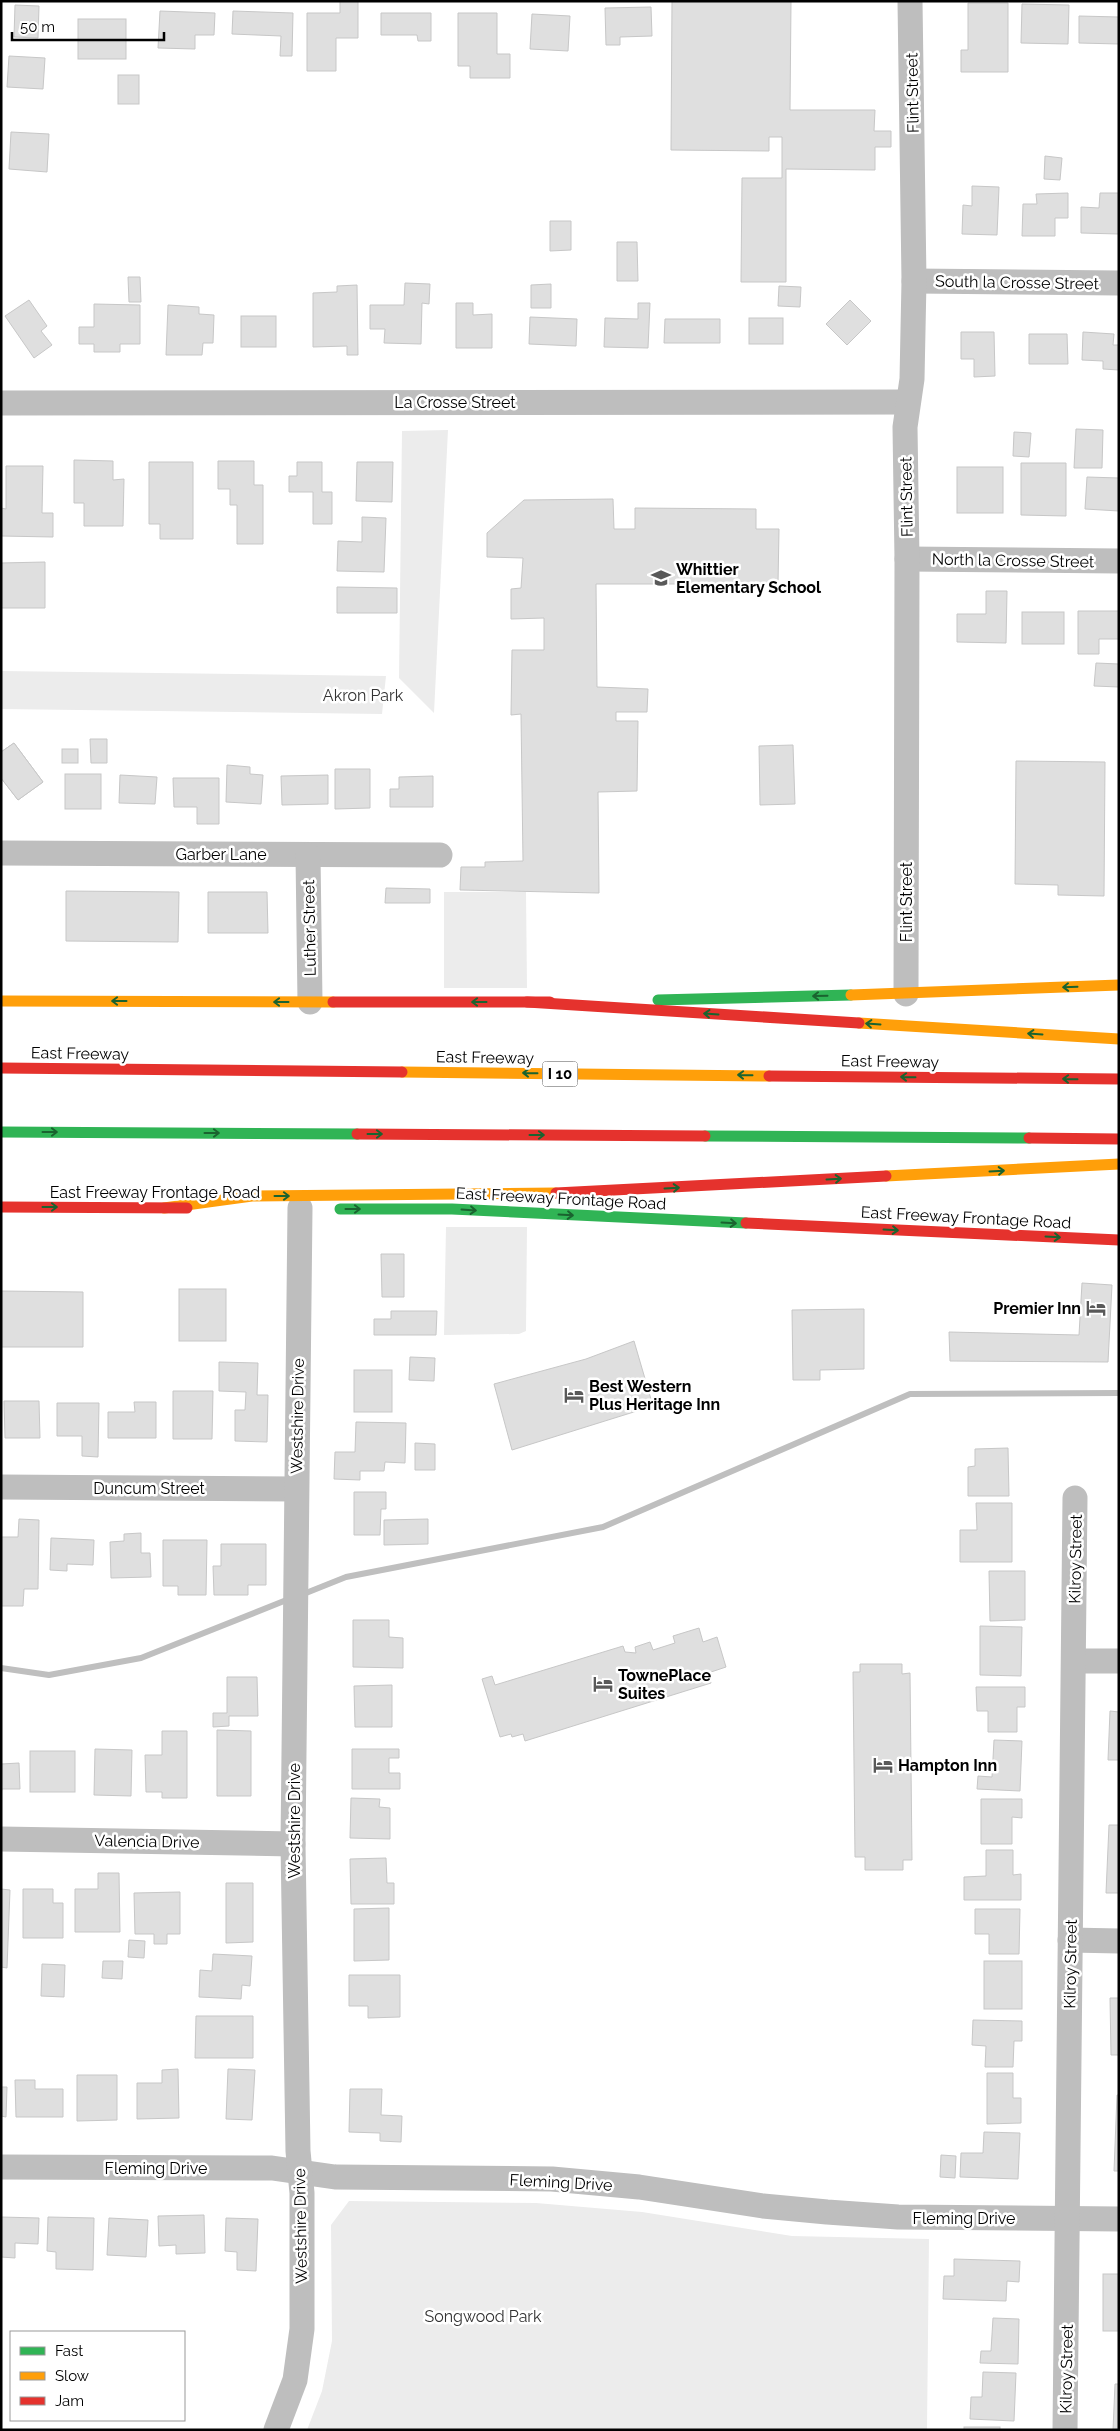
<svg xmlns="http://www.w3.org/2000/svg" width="1120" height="2431" viewBox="0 0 1120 2431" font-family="Raleway,sans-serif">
<rect width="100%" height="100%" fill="#fff"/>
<g fill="#ececec">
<polygon points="448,430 434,713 399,678 402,431"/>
<polygon points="1,671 386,676 382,714 1,709"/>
<polygon points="444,892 526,892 527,988 444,988"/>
<polygon points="446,1227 527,1227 526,1331 519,1334 444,1335"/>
<polygon points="349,2201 536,2203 642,2212 792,2236 929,2239 927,2430 307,2430 322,2391 332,2341 331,2225"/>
</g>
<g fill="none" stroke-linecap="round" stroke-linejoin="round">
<g stroke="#bfbfbf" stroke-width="6">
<polyline points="301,1595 346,1577 603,1527 910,1394 1119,1393"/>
<polyline points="1,1668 49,1675 141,1658 289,1599"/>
</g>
</g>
<g fill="#dfdfdf" stroke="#c7c7c7">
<polygon points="340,1 358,1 358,38 336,38 336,71 307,71 307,13 340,13"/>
<polygon points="672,1 791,1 790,110 875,110 874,131 891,131 891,147 875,147 875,170 786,169 786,282 741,282 742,178 782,178 782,137 769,137 769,151 671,150"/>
<polygon points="968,3 1008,3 1008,72 961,72 961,50 968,50"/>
<polygon points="1022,4 1069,5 1068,44 1021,43"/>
<polygon points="15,5 39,6 38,38 14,37"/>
<polygon points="651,7 652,36 620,37 620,45 606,45 605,8"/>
<polygon points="160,11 215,13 214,35 195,35 195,49 158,48"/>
<polygon points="233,11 293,13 292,56 280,56 281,36 232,34"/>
<polygon points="381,13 431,13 431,41 418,41 417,35 381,35"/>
<polygon points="458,13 497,13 497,54 510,54 510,78 470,78 470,66 458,66"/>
<polygon points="532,14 570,16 568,51 530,49"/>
<polygon points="1079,16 1119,17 1119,44 1079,43"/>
<rect x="78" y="19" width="48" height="40"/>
<polygon points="9,56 45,58 43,89 7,87"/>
<rect x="118" y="75" width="21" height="29"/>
<polygon points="11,132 49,134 47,172 9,169"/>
<polygon points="1045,156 1062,158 1060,180 1044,179"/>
<polygon points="972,186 999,187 997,235 962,234 963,205 972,206"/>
<polygon points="1068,193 1068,218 1055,218 1055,236 1022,236 1023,204 1037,204 1036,194"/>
<polygon points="1100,193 1119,193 1119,234 1081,233 1081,207 1099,208"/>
<polygon points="550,221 571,221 571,250 550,251"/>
<polygon points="617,242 637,242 638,281 617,281"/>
<polygon points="128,277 140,277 141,302 129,302"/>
<polygon points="405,283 430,284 429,304 422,303 421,344 384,343 385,329 370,329 370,305 404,305"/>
<polygon points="551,284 551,308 531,308 531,285"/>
<polygon points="357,285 358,355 347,355 347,346 313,347 313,293 337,292 337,286"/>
<polygon points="779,286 801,287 800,307 778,306"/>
<polygon points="29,300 47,326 41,331 52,345 34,358 5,316"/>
<polygon points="850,300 871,321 847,345 826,324"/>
<polygon points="456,303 473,303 473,315 492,314 492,348 456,348"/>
<polygon points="638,303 650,303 648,348 604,347 605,318 638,319"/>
<polygon points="94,304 140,305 140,344 120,344 120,352 94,352 94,344 79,344 79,327 94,327"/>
<polygon points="168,305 199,307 199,314 214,315 213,343 203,343 202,355 166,355"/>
<rect x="241" y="316" width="35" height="31"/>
<polygon points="530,317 577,319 576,346 529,344"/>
<rect x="749" y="318" width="34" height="26"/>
<polygon points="665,319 720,319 720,343 664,343"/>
<polygon points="961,332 994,332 995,376 974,377 974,359 961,359"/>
<polygon points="1083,332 1114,334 1113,345 1119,345 1119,370 1103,369 1103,361 1082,360"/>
<polygon points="1029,334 1067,334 1068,364 1029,364"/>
<polygon points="1076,429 1103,430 1102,468 1074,468"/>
<polygon points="1014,432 1031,433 1029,457 1013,456"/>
<polygon points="74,460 113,461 113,480 124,479 123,526 84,526 84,503 74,503"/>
<polygon points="218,461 254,461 254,485 263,485 263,544 237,544 237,505 230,505 230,489 218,489"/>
<polygon points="149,462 193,462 193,539 160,539 160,524 149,524"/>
<polygon points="297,462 322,462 322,492 332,492 332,524 313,524 313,492 289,492 289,476 297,476"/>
<polygon points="357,462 393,462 392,502 356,501"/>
<polygon points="1021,463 1066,463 1066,516 1021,515"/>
<polygon points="6,466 43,466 42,513 53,513 53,537 1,536 1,508 6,509"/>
<rect x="957" y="467" width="46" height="46"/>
<polygon points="1087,477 1119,478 1119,511 1085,509"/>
<polygon points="613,499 614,529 635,529 635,508 756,509 756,529 779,529 778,584 596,584 597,687 648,689 647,712 616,712 616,721 638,721 637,791 598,792 599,893 460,890 461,867 485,867 485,862 523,861 521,714 511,715 512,650 544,650 544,618 511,619 511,589 521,588 523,558 487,557 487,533 524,500"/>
<polygon points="362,517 386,518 384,572 337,571 338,541 362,542"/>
<polygon points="45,562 45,608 1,608 1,563"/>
<polygon points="337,587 397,588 397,613 337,613"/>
<polygon points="986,591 1007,591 1006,643 957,642 957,614 986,614"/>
<polygon points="1078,611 1119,611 1119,639 1099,639 1099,654 1078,654"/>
<rect x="1022" y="612" width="42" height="32"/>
<polygon points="1096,663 1119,664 1119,687 1094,686"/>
<polygon points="90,739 107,739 107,763 91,763"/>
<polygon points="14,743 43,782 18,800 1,778 1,752"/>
<polygon points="14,743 43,782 18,800 1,778 1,752"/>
<polygon points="793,745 795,804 760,805 759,746"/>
<rect x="62" y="749" width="16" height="14"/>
<polygon points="1016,761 1105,762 1104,896 1058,895 1058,885 1015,884"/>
<polygon points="227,765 250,767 250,774 263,775 261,804 226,802"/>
<polygon points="335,769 370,769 370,808 335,809"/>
<rect x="65" y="774" width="36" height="35"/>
<polygon points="120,775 157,777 155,804 119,803"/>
<polygon points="328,775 328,804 282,805 281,776"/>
<polygon points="433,776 433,807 390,807 390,789 399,789 399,777"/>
<polygon points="173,778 219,778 219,824 197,824 197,807 174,807"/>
<polygon points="386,888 430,889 430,903 385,903"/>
<polygon points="66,891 179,892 178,942 66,941"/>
<polygon points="208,892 267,892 268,933 208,933"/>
<polygon points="381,1254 404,1254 404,1297 382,1297"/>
<polygon points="1082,1283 1112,1285 1108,1362 950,1361 949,1332 1079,1335"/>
<rect x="179" y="1289" width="47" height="52"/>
<polygon points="1,1291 83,1292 83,1347 1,1347"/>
<polygon points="864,1309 864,1369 820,1370 820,1380 793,1380 792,1310"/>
<polygon points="391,1311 437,1311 436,1335 374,1335 374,1319 391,1319"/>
<polygon points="634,1341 653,1406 512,1450 494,1384 586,1359"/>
<polygon points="410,1357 435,1358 434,1381 409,1380"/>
<polygon points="219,1362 258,1363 257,1395 268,1395 267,1442 235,1441 235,1410 245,1410 246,1392 219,1391"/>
<rect x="354" y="1370" width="38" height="42"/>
<polygon points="173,1391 213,1391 212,1439 173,1439"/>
<polygon points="4,1401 39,1401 40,1438 5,1438"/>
<polygon points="134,1402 156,1402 156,1438 108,1438 108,1412 135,1412"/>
<polygon points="57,1403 99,1403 98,1457 82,1456 82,1436 57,1436"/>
<polygon points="356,1422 406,1423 405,1463 385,1462 384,1471 360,1471 360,1480 334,1479 335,1452 355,1452"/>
<polygon points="415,1443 435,1444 435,1470 415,1470"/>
<polygon points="1008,1448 1009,1496 968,1496 968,1467 975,1466 975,1449"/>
<polygon points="354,1492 386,1492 386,1509 381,1509 380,1535 354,1535"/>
<polygon points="976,1503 1012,1503 1012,1562 960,1562 960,1530 977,1530"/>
<polygon points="19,1519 39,1520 38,1589 24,1589 23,1606 1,1606 1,1537 18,1537"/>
<polygon points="428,1519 428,1544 384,1545 384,1520"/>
<polygon points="141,1533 141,1553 150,1553 151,1577 111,1578 110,1542 124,1541 124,1534"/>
<polygon points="51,1538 94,1540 93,1565 67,1564 67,1571 50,1570"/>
<polygon points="163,1540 207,1540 206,1595 178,1595 178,1586 163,1586"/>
<polygon points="221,1544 266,1544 266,1585 248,1585 248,1595 214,1595 213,1566 221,1566"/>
<polygon points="989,1571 1025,1571 1025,1620 990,1621"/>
<polygon points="353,1620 389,1620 389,1637 403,1638 403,1668 353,1667"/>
<polygon points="980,1626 1022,1627 1021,1676 980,1675"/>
<polygon points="699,1628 703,1642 717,1637 726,1667 708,1673 711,1683 525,1741 523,1734 512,1737 511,1734 500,1737 482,1679 492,1676 495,1685 623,1646 625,1652 636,1653 635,1647 650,1642 653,1650 675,1643 673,1636"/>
<polygon points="860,1664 902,1664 902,1674 910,1673 912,1860 903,1860 903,1870 865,1870 865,1857 855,1857 853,1672 860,1672"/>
<polygon points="227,1677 257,1677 258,1716 229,1716 229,1726 213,1727 213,1713 227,1713"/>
<polygon points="392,1685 392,1727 355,1727 354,1686"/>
<polygon points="976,1687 1025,1687 1025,1707 1017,1707 1017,1732 988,1732 988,1711 977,1711"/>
<polygon points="1110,1711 1119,1712 1119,1760 1108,1760"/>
<polygon points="217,1730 251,1731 251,1796 217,1796"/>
<polygon points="162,1731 187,1731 187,1798 162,1798 162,1792 146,1792 145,1755 162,1755"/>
<polygon points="994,1740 1022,1741 1020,1791 977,1789 978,1776 992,1777"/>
<polygon points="95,1749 132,1750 131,1796 94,1795"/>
<polygon points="352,1749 399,1749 399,1758 389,1758 389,1773 400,1773 400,1789 352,1789"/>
<rect x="30" y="1751" width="45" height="41"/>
<polygon points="19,1763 20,1789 2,1789 1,1793 1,1764"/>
<polygon points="351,1798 380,1799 379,1807 390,1808 390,1839 350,1838"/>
<polygon points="981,1799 1022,1799 1022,1818 1012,1817 1012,1844 981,1844"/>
<polygon points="1109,1825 1119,1825 1119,1893 1106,1893"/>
<polygon points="986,1850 1013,1850 1013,1875 1021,1874 1021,1900 964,1900 964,1877 986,1876"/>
<polygon points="386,1858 387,1883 394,1883 394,1904 351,1904 350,1859"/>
<polygon points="98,1873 119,1873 120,1932 75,1932 75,1889 98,1889"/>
<polygon points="226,1883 253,1883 253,1942 226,1943"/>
<polygon points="1,1889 10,1890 7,1968 1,1967"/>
<polygon points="23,1889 53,1889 53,1903 63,1903 63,1938 23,1938"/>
<polygon points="180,1892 180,1934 167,1934 167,1944 154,1944 154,1934 135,1934 134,1893"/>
<polygon points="389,1908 389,1960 354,1961 354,1909"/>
<polygon points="975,1909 1020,1909 1019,1954 989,1954 989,1934 975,1934"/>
<polygon points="129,1940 145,1941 144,1958 128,1957"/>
<polygon points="213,1954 252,1956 250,1986 242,1985 241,1999 199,1997 200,1970 212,1971"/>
<polygon points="103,1961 123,1961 122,1979 102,1978"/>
<rect x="984" y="1961" width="38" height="48"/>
<polygon points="42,1964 65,1965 64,1997 41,1996"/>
<polygon points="349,1975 400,1975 400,2017 368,2018 368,2006 349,2006"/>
<polygon points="1110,1998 1119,1998 1119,2055 1111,2055"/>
<polygon points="196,2016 253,2016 253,2058 195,2058"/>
<polygon points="973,2020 1022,2021 1022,2041 1014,2041 1013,2067 985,2067 986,2046 972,2045"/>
<polygon points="178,2069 179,2118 137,2119 137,2083 162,2083 162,2070"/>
<polygon points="228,2069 255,2070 252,2120 226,2119"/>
<polygon points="987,2073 1013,2073 1013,2098 1021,2098 1021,2123 987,2124"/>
<polygon points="77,2075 117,2075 117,2120 77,2121"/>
<polygon points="15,2080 35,2080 35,2089 63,2089 63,2117 16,2117"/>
<polygon points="1,2087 7,2087 6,2117 1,2116"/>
<polygon points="350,2089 382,2089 381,2115 402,2116 401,2142 380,2141 380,2133 349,2132"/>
<polygon points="1117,2095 1119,2095 1119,2171 1114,2171"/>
<polygon points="984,2132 1020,2133 1018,2179 960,2177 961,2153 983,2153"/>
<polygon points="941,2155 956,2156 955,2178 940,2177"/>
<polygon points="204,2215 205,2253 176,2254 176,2245 159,2246 158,2216"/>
<polygon points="1,2217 39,2218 38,2244 15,2243 15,2258 1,2257"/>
<polygon points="48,2217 94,2218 93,2270 56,2269 56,2252 47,2251"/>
<polygon points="109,2218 148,2220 146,2257 107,2255"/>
<polygon points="226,2218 258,2219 256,2271 237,2270 237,2252 225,2251"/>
<polygon points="954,2259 1020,2261 1019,2282 1007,2281 1006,2301 943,2299 944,2276 954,2276"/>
<rect x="1103" y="2274" width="16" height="57"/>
<polygon points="993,2318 1019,2319 1018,2364 980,2363 981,2351 991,2351"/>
<polygon points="983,2372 1016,2373 1014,2421 970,2419 971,2397 982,2397"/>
<polygon points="1115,2384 1119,2384 1119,2430 1113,2430"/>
<rect x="964" y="2427" width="36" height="3"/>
</g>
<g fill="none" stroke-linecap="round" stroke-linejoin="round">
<g stroke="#bebebe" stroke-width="25">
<polyline points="914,281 1119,283"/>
<polyline points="1,403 908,402"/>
<polyline points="907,559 1119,561"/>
<polyline points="1,853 440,855"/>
<polyline points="308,855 310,1002"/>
<polyline points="906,994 907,559 905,427 912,379 914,281 910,1"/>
<polyline points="1,1487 296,1489"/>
<polyline points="1074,1661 1119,1661"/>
<polyline points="1,1839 293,1844"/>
<polyline points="1070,1940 1119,1941"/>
<polyline points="1,2167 272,2168 335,2177 552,2179 639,2187 763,2206 827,2212 898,2217 1119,2219"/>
<polyline points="276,2430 295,2380 302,2329 302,2193 298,2151 293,1844 300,1208"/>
<polyline points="1065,2430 1075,1498"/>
</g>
<g stroke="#30b455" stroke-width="11">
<polyline points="658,1000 851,995"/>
<polyline points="1,1132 357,1134"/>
<polyline points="705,1136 1029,1138"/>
<polyline points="340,1209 452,1209 746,1223"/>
</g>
<g stroke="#ff9f0a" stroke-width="11">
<polyline points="851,995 1119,985"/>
<polyline points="1,1001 333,1002"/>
<polyline points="859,1023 1119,1039"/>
<polyline points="402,1072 769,1076"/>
<polyline points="886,1176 1119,1164"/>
<polyline points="164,1208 252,1196 556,1193"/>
</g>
<g stroke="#e5322d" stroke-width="11">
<polyline points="333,1002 550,1002"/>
<polyline points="527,1002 859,1023"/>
<polyline points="1,1068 402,1072"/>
<polyline points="769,1076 1119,1079"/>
<polyline points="357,1134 705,1136"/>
<polyline points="1029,1138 1119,1139"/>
<polyline points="556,1193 886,1176"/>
<polyline points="1,1207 187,1208"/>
<polyline points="746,1223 1119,1240"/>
</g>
</g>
<defs><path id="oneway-shaft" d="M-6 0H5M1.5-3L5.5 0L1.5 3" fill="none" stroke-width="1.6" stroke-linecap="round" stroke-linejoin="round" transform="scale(1.25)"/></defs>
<g stroke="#1a632f">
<use href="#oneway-shaft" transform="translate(1070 987) rotate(178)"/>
<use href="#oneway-shaft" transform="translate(820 996) rotate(179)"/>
<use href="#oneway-shaft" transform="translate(119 1001) rotate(-180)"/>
<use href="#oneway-shaft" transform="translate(281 1002) rotate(-180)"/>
<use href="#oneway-shaft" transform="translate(479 1002) rotate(-180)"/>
<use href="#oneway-shaft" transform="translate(711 1014) rotate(-176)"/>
<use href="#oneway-shaft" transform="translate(873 1024) rotate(-176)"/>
<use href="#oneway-shaft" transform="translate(1035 1034) rotate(-176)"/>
<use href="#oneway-shaft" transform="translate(530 1073) rotate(-179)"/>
<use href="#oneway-shaft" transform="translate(745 1075) rotate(-179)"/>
<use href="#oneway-shaft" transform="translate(908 1077) rotate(-179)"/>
<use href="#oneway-shaft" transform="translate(1070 1079) rotate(-179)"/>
<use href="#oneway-shaft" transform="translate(50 1132)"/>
<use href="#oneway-shaft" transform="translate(212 1133)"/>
<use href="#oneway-shaft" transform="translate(375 1134)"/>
<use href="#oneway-shaft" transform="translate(537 1135)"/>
<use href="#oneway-shaft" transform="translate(997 1171) rotate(-3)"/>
<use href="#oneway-shaft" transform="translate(834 1179) rotate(-3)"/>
<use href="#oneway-shaft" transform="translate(672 1188) rotate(-3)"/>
<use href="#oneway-shaft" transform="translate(282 1196)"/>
<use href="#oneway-shaft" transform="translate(50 1207)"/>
<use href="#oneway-shaft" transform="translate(353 1209)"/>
<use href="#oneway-shaft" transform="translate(469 1210) rotate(4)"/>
<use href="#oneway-shaft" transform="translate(566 1215) rotate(3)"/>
<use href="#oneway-shaft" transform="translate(729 1223) rotate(3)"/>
<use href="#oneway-shaft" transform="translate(891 1230) rotate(3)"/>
<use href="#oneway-shaft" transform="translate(1053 1237) rotate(3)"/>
</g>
<defs>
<symbol id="school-bare" viewBox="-9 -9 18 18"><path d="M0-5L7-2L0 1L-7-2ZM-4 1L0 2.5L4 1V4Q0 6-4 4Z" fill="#595959" stroke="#fff" stroke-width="2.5" paint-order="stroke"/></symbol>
<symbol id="hotel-bare" viewBox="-9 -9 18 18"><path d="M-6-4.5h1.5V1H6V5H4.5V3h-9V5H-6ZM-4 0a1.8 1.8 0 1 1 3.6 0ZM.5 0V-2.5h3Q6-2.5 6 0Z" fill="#595959" stroke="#fff" stroke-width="2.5" paint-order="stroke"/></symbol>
</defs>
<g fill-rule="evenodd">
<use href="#school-bare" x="647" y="564" width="28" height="28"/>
<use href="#hotel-bare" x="1082" y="1294" width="28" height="28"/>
<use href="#hotel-bare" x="560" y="1381" width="28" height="28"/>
<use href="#hotel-bare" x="589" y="1670" width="28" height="28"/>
<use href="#hotel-bare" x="869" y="1751" width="28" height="28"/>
</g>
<g text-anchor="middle" stroke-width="5" stroke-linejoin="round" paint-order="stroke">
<rect fill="#fff" stroke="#4c4c4c" stroke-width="1" x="542.5" y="1061.5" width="35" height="25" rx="4"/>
<g font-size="15" font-weight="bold" fill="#000">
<text x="560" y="1079">I 10</text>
</g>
<g font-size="16" fill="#000" stroke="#fff">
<text transform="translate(912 93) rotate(-91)" y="6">Flint Street</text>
<text transform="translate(1017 282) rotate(1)" y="6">South la Crosse Street</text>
<text x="455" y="408">La Crosse Street</text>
<text transform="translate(906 497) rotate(-91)" y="6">Flint Street</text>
<text transform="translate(1013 560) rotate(1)" y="6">North la Crosse Street</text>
<text x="221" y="860">Garber Lane</text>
<text transform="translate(906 902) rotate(-90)" y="6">Flint Street</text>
<text transform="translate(309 928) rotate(-91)" y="6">Luther Street</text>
<text transform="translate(80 1053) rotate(1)" y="6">East Freeway</text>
<text transform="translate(485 1057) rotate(1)" y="6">East Freeway</text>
<text transform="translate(890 1061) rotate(1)" y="6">East Freeway</text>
<text x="155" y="1198">East Freeway Frontage Road</text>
<text transform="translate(561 1198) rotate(3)" y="6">East Freeway Frontage Road</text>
<text transform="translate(966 1217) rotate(3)" y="6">East Freeway Frontage Road</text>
<text transform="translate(297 1416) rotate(-89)" y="6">Westshire Drive</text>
<text x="149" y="1494">Duncum Street</text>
<text transform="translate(1075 1559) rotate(-89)" y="6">Kilroy Street</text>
<text transform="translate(294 1821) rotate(-90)" y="6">Westshire Drive</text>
<text transform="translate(147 1841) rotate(1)" y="6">Valencia Drive</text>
<text transform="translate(1070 1964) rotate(-89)" y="6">Kilroy Street</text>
<text x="156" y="2174">Fleming Drive</text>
<text transform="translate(561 2182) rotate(3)" y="6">Fleming Drive</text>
<text x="964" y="2224">Fleming Drive</text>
<text transform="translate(300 2226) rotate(-91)" y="6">Westshire Drive</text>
<text transform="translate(1066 2369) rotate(-89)" y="6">Kilroy Street</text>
</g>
<g font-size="16" font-weight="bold" fill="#000" stroke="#fff" text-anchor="start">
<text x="676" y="575">Whittier<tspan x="676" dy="18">Elementary School</tspan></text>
<text x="1081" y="1314" text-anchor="end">Premier Inn</text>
<text x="589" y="1392">Best Western<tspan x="589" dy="18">Plus Heritage Inn</tspan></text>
<text x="618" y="1681">TownePlace<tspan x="618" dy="18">Suites</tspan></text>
<text x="898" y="1771">Hampton Inn</text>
</g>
<g font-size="16" fill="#333" stroke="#fff">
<text x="363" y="701">Akron Park</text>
<text x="483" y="2322">Songwood Park</text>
</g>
</g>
<rect width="1120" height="2431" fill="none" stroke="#000000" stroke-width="5"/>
<rect x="10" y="2331" width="175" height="90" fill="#ffffff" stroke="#999999"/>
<rect x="20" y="2347" width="25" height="8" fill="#30b455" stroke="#999999"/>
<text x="55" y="2356" font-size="15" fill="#000000">Fast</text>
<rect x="20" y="2372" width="25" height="8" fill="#ff9f0a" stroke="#999999"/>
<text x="55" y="2381" font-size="15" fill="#000000">Slow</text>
<rect x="20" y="2397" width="25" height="8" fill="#e5322d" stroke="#999999"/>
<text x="55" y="2406" font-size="15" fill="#000000">Jam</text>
<path d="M12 32v8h152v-8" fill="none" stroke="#000000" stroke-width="2.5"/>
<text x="20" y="32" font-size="15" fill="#000000" stroke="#ffffff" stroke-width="4" paint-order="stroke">50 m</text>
</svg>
